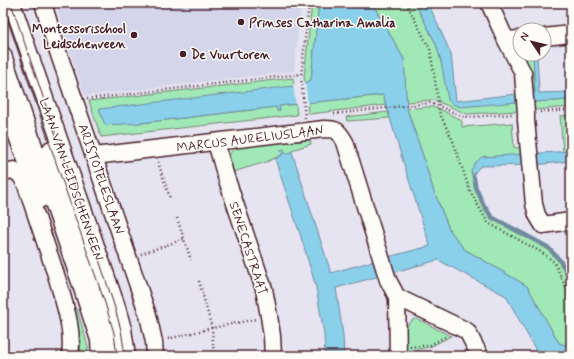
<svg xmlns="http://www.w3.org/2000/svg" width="574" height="359" viewBox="0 0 574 359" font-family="Mynerve,sans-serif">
<rect width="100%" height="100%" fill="#e5e4f0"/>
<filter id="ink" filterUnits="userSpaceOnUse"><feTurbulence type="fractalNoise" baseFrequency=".025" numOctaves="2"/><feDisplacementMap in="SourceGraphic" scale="8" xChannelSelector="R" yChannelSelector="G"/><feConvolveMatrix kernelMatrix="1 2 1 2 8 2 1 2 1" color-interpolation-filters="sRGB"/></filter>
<g filter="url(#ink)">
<polygon fill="#d4d4eb" points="56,3 301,3 294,71 85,96 65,37"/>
<g fill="#a0e9b7" stroke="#758471">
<polygon points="312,3 319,3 311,80 305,83 304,77"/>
<polygon points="372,3 415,3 436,44 453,104 517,102 519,111 467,114 434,100 406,102 404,59"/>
<polygon points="526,54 533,54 535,93 533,102 571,100 571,107 533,110 529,107"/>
<polygon points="293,78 294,86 141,123 276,107 277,111 280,111 279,106 296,104 297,115 101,137 89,101"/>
<polygon points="383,95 386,105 310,114 308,112 307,103"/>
<polygon points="426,107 433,107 442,110 462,121 462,127 512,123 514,147 516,148 524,147 525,155 482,157 471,171 475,188 482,206 491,219 547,249 558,261 571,283 571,347 559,343 527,286 464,249 449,229 433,189 423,156 407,109"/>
<polygon points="388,112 390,118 347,121 346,117"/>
<polygon points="571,115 571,151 563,152 560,116"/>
<path d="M310 140 311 144 292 150V152L285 154 282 150V155L266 162 233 172C230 162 225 153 237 147Z"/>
<polygon points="77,309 88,347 88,356 80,356 81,340 76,341 73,310"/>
<path d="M415 319H417L451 336 430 347 406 351C406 339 402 324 415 319Z"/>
</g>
<g fill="#8ad0eb" stroke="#70899e">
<polygon points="319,3 372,3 404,59 407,109 423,156 433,189 449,229 464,249 527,286 559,343 571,347 571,356 539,356 506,296 438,260 336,288 343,335 344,356 325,356 324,334 316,287 301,237 275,159 282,155 281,150 284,149 285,154 292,152 331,273 373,261 430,246 401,155 383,95 279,106 280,111 277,111 276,107 141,123 105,125 99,109 294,86 305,83 311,80"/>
<polygon points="415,3 428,3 451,54 456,101 517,94 518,102 460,107 453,104 448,100 441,61 436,44"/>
<polygon points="533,54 537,54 539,93 571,92 571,100 533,102 533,93 535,93"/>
<polygon points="571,151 571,161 535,165 481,166 475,172 474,177 471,171 475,163 482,157"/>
</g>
<polygon fill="#e5e4f0" points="305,81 308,105 296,106 293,84"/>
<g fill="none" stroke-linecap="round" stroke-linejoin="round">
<polyline stroke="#70899e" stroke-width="4" points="474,177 476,188 484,205 492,217 548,247 560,260 571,279"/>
<defs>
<g id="minor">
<polyline points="12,3 116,304 123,329 127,356"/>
<polyline points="43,3 56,46 148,315 154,342 155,356"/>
<polyline points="489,3 506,40 520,39"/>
<polyline points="544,37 571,34"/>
<polyline points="506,40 523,73 526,113 526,120 534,204 537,215 543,225 571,221"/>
<polyline points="3,55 71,255 99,340 100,356"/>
<polyline points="3,100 41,199"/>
<polyline points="216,142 225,174 264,289 269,316 272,336 273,356"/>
<polyline points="51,149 105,309 111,333 114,356"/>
<path d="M94 156 324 129C337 129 338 130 345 142L388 280 397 297 398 356"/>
<path d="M3 172 14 170 21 176 26 185C36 216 47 247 57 278 64 303 74 329 70 356"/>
<polyline points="397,297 467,331 480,356"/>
</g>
</defs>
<use href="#minor" stroke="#4a1f2b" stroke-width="19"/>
<g stroke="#4a1f2b" stroke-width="2.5" stroke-dasharray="1 3" stroke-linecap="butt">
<polyline points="406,3 430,49 439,106 439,112 453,141 470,191 488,223 541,252 554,262 571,298"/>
<polyline points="87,99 301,74"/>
<polyline points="540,112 571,110"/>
<polyline points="334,114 430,103 439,106 461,116 470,117 513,114"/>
<polyline points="305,118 301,77 309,3"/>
<polyline points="3,152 9,151"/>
<polyline points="158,162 170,198"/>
<polyline points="177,218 191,260"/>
<polyline points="141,254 184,239"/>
<polyline points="199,281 212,328 214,356"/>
<polyline points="168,339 212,328 256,319"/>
<polyline points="410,347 430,345 447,336"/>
</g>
<use href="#minor" stroke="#fdfcf7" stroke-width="16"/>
<g stroke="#4a1f2b" stroke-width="1">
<polyline points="11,3 56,135 73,181 114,305 121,330 125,356"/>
<polyline points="3,7 60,174 105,303 114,333 117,356"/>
</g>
</g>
</g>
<g fill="#4a1f2b" stroke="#fdfcf7" stroke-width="1.5">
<circle cx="241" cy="22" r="4"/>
<circle cx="134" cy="35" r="4"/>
<circle cx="183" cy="54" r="4"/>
</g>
<g text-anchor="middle" stroke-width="3" stroke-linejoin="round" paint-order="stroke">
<g font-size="13" font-weight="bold" fill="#4a1f2b" stroke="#fdfcf7" text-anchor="start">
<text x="249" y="27">Prinses Catharina Amalia</text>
<text x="126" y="33" text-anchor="end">Montessorischool<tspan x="126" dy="15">Leidschenveen</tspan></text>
<text x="191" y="59">De Vuurtoren</text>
</g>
<g font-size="13" fill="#4a1f2b" stroke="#fdfcf7">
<text transform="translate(250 138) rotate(-7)" y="5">MARCUS AURELIUSLAAN</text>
<text transform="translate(72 179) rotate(71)" y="5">LAAN VAN LEIDSCHENVEEN</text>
<text transform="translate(102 179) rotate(71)" y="5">ARISTOTELESLAAN</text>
<text transform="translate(249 248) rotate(72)" y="5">SENECASTRAAT</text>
</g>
</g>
<rect width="574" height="359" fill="none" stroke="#fdfcf7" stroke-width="16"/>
<rect x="8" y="8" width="558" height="343" fill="none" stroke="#4a1f2b" stroke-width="1.5" filter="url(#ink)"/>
<g transform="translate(532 42) rotate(305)"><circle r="19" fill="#fdfcf7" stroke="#b5a4a5"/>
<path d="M0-3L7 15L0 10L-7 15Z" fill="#4a1f2b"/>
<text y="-6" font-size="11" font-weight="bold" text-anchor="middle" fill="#4a1f2b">N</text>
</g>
</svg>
